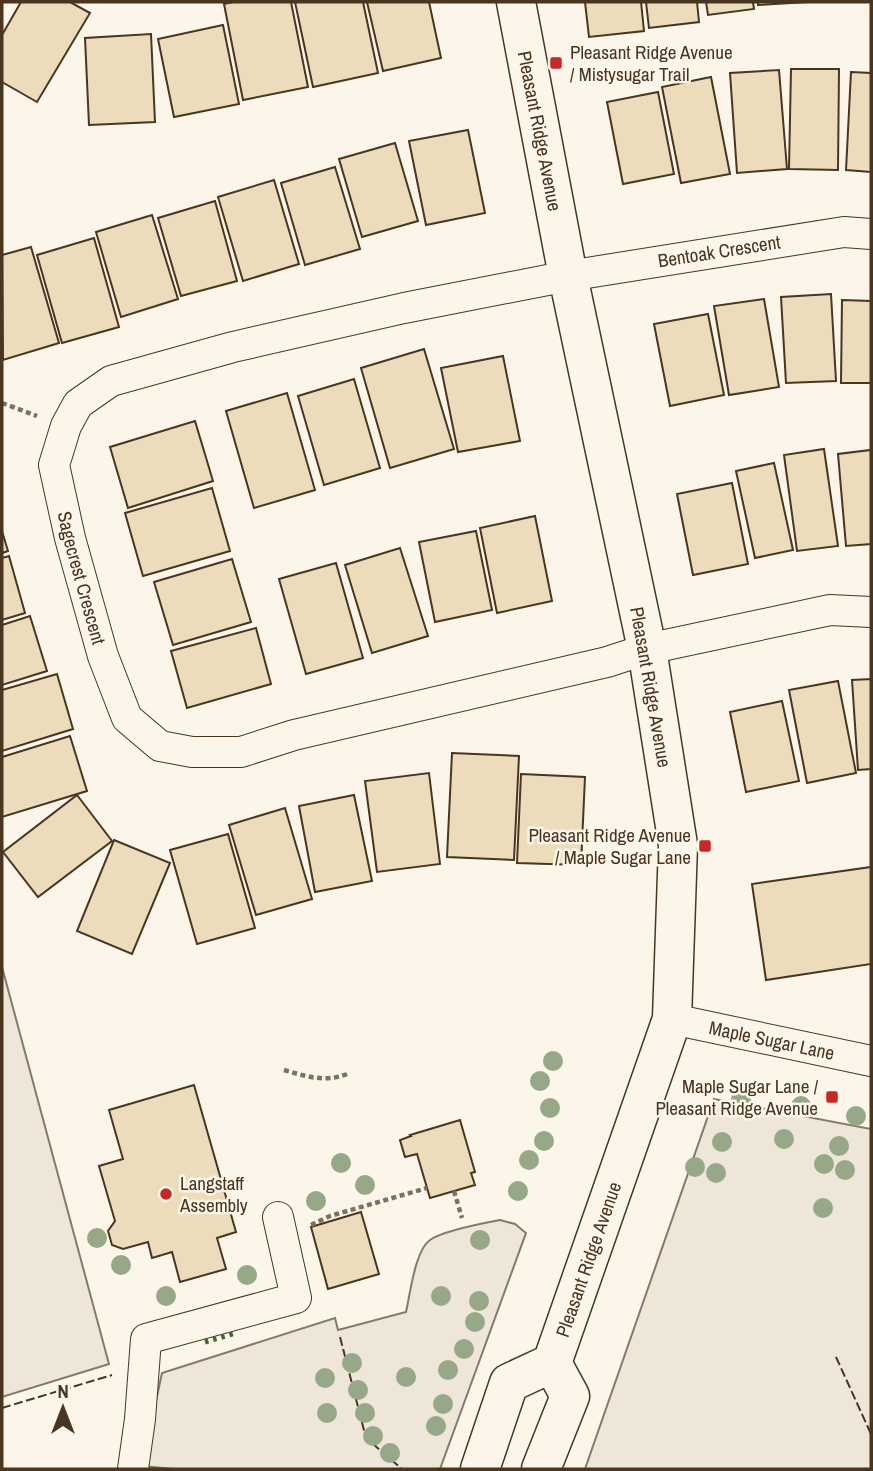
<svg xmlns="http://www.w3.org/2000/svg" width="873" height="1471" viewBox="0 0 873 1471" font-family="'Archivo Narrow',sans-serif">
<rect width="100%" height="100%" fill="#fbf6e9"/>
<g fill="#ede6d9" stroke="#887966" stroke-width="2">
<polygon points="2,967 109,1364 2,1397"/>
<polygon points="714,1099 871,1129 871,1469 585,1469"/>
<path d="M500 1220 515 1224 526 1233 440 1469H174L142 1466 162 1373 335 1318 338 1330 406 1312C410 1295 415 1250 430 1240 442 1231 484 1223 500 1220Z"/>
</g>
<g fill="#ecdcbc" stroke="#4a3520" stroke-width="2">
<polygon points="21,2 70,2 90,13 37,102 2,82 2,35"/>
<polygon points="233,2 291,2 308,87 243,100 224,4"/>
<polygon points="295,2 363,2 378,73 313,87"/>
<polygon points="367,2 429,2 441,58 383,71"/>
<polygon points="585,2 641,2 644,31 589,37"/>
<polygon points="646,2 697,2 699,22 649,28"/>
<polygon points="706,2 753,2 754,9 708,15"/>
<polygon points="758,2 808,2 758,5"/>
<polygon points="223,25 239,104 174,117 158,39"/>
<polygon points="151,34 155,122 89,125 85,38"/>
<polygon points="791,69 839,69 838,170 789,169"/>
<polygon points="779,70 787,169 737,173 730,73"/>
<polygon points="851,72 871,73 871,172 846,170"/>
<polygon points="711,77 730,174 681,183 662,87"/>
<polygon points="658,92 674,174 623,184 607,102"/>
<polygon points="468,130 485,213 426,225 409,141"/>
<polygon points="395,143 418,221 362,237 339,159"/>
<polygon points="335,167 360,249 305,265 281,183"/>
<polygon points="274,180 299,264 243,281 218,197"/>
<polygon points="215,201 237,281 181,296 158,218"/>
<polygon points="152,215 178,299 121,317 96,232"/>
<polygon points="94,238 119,327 62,343 37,255"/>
<polygon points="31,247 59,343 3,360 2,255"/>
<polygon points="831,294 836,381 786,383 781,297"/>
<polygon points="764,299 779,387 729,395 714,306"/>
<polygon points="842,300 871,301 871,383 841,383"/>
<polygon points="708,314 724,395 670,406 654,324"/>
<polygon points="424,349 454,449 390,468 361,368"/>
<polygon points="503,356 520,441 458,452 441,368"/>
<polygon points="354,379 380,468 324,485 298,396"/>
<polygon points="287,393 315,490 254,508 226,411"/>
<polygon points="195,421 213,481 128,508 110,447"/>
<polygon points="824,449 838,546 797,551 784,455"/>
<polygon points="871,450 871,544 846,546 838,454"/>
<polygon points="774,463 793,550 755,558 736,471"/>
<polygon points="732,483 748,564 693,575 677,494"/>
<polygon points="212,488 230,551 143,576 125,513"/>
<polygon points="535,516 552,601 497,613 480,528"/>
<polygon points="2,531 8,551 2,553"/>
<polygon points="476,531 492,610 435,622 419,542"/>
<polygon points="400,548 428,636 372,653 345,565"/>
<polygon points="9,556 25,613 2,620 2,558"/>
<polygon points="232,559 251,622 173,645 154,582"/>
<polygon points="336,563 363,658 306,674 279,579"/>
<polygon points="30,616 47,671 2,685 2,625"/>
<polygon points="256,628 271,684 187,708 171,651"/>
<polygon points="57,674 73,729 2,751 2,690"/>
<polygon points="871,679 871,769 858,770 852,680"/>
<polygon points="838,681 856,773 807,783 789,690"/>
<polygon points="782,701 799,781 746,792 730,712"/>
<polygon points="70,736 87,791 2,817 2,757"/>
<polygon points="452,753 519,756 514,860 447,857"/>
<polygon points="429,773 440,864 377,872 365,781"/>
<polygon points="521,774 585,777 581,865 517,863"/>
<polygon points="77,795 112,841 38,897 3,852"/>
<polygon points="354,795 372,881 315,892 299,806"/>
<polygon points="285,808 312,899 256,915 229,825"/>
<polygon points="228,834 255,928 197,944 170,850"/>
<polygon points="114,840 170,863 132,954 77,931"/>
<polygon points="871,867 871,964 766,980 752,884"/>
<polygon points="194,1085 236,1232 217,1238 226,1269 180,1282 172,1252 152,1258 148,1242 123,1249 112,1245 108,1231 115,1221 99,1166 123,1159 109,1110"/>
<polygon points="460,1120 475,1172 471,1173 475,1185 430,1198 417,1154 405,1157 400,1140 411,1136 410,1135"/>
<polygon points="361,1212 379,1274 328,1289 311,1227"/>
</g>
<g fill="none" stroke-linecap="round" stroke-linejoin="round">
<defs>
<g id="minor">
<path id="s1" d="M871 234 844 232 568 276 404 308 233 347 111 381 78 404 66 426 54 465 70 538 103 656 127 718 160 746 192 752H241L294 735 607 662 647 649 830 610 871 612"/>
<path id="s2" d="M672 1019 871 1061"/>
<polyline points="133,1469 140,1419 146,1339 296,1298 278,1217"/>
</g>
<g id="tertiary">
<path id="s3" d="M480 1469 509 1383 552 1363 672 1019 678 845 647 649 568 276 516 2"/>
<polyline points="541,1469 570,1396 552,1363"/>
</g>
</defs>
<use href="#minor" stroke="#4a3520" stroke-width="32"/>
<use href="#tertiary" stroke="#4a3520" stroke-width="41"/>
<g stroke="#7f6f5c" stroke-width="4.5" stroke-dasharray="5 3.5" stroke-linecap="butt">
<polyline points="2,403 37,416"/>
<path d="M284 1070C305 1076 325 1083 347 1074"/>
<polyline points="454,1191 462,1218"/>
<polyline points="311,1225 330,1216 427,1188"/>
</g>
<use href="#minor" stroke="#fbf6e9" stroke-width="30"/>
<use href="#tertiary" stroke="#fbf6e9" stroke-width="38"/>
<polyline stroke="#436837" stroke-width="5" stroke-dasharray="3.5 5" stroke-linecap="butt" points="205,1342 236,1333"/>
<g stroke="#4a3520" stroke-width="2" stroke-dasharray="9 3.5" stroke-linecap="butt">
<polyline points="340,1337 366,1438 402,1469"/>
<polyline points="836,1357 871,1434"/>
<polyline points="2,1408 112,1375"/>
</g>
</g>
<g fill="#96a887">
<circle cx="553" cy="1061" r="10"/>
<circle cx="540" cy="1081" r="10"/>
<circle cx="741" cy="1099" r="10"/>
<circle cx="801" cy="1106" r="10"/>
<circle cx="550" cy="1108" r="10"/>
<circle cx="856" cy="1116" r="10"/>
<circle cx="784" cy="1139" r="10"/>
<circle cx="544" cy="1141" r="10"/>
<circle cx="722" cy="1142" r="10"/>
<circle cx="839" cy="1146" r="10"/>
<circle cx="529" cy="1160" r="10"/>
<circle cx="341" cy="1163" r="10"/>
<circle cx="824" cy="1164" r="10"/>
<circle cx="695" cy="1167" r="10"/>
<circle cx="845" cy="1170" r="10"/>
<circle cx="716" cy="1173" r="10"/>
<circle cx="365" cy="1185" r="10"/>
<circle cx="518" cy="1191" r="10"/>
<circle cx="316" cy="1201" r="10"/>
<circle cx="823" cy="1208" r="10"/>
<circle cx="97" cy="1238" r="10"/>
<circle cx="480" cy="1240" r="10"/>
<circle cx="121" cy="1265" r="10"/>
<circle cx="247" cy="1275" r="10"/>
<circle cx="166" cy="1296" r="10"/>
<circle cx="441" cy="1296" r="10"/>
<circle cx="479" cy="1301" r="10"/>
<circle cx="475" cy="1322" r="10"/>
<circle cx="464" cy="1349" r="10"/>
<circle cx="352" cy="1363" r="10"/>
<circle cx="448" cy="1370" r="10"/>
<circle cx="406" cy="1377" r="10"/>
<circle cx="325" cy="1378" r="10"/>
<circle cx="358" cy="1390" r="10"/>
<circle cx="443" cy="1404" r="10"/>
<circle cx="327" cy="1413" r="10"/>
<circle cx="365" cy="1413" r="10"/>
<circle cx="436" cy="1426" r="10"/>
<circle cx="373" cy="1436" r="10"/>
<circle cx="390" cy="1453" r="10"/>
</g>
<g fill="#c62828" stroke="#fbf6e9" stroke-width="2.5">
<rect x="549" y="56" width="14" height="14" rx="3.5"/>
<rect x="698" y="839" width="14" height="14" rx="3.5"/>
<rect x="825" y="1090" width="14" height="14" rx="3.5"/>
<circle cx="166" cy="1194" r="7"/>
</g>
<g text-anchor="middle" stroke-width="5" stroke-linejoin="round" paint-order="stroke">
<g font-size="19" fill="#4a3520" stroke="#fbf6e9" text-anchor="start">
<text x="570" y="59">Pleasant Ridge Avenue<tspan x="570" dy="22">/ Mistysugar Trail</tspan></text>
<text x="691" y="842" text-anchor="end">Pleasant Ridge Avenue<tspan x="691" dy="22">/ Maple Sugar Lane</tspan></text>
<text x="818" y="1093" text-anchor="end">Maple Sugar Lane /<tspan x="818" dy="22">Pleasant Ridge Avenue</tspan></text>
<text x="180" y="1190">Langstaff<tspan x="180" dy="22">Assembly</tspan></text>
</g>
<g font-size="19" fill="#4a3520" stroke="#fbf6e9">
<text transform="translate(540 131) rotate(79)" y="7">Pleasant Ridge Avenue</text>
<text transform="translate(719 251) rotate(-9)" y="7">Bentoak Crescent</text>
<text dy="7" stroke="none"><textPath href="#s1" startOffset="998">Sagecrest Crescent</textPath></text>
<text transform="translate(651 687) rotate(80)" y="7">Pleasant Ridge Avenue</text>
<text dy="7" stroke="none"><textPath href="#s2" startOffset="102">Maple Sugar Lane</textPath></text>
<text dy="7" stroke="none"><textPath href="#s3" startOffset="248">Pleasant Ridge Avenue</textPath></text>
</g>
</g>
<rect width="873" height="1471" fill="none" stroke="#4a3520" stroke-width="7"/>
<g transform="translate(63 1408)" stroke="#fbf6e9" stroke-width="5" paint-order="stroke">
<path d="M0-5L12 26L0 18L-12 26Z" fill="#4a3520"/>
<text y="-10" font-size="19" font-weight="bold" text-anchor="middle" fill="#4a3520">N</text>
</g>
</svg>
